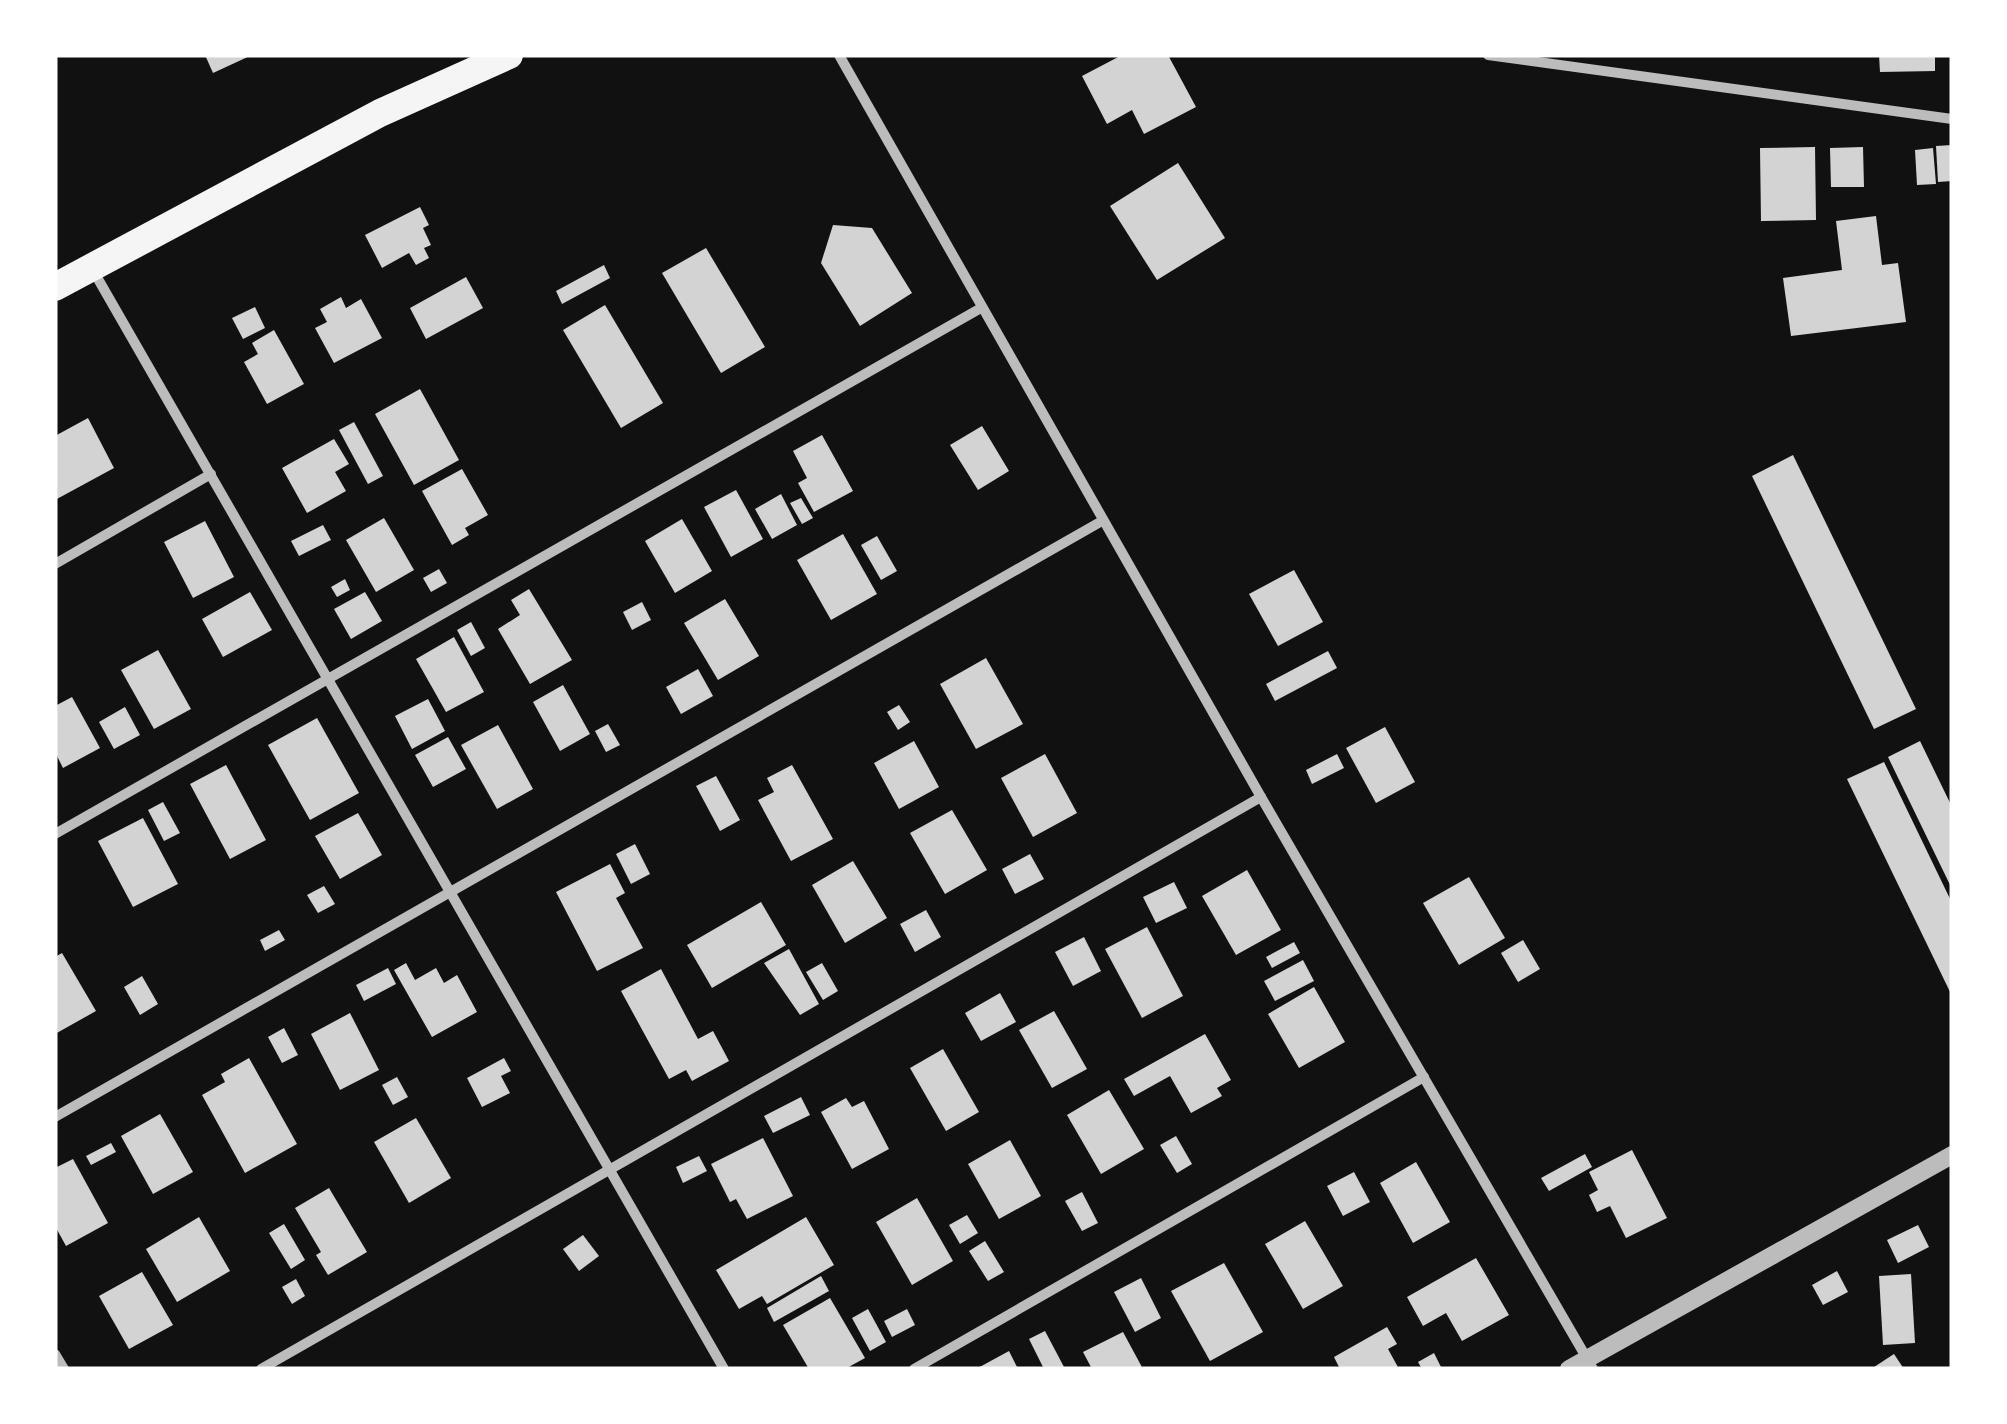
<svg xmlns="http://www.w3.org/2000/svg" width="2007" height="1424" viewBox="0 0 2007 1424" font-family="Helvetica,sans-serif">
<rect width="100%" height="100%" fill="#111"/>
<g fill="#d3d3d3">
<polygon points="205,55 252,55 213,73"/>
<polygon points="1122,55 1168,55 1196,107 1144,134 1132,110 1107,124 1082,76"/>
<polygon points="1879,55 1935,55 1935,71 1880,72"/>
<polygon points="1952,145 1952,181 1938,182 1936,146"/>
<polygon points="1815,147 1816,220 1761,221 1760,148"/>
<polygon points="1863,147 1864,187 1831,187 1830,148"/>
<polygon points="1933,148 1936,184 1917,185 1915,150"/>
<polygon points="1178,163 1225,238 1157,280 1110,206"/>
<polygon points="420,207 429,225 423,228 431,245 424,248 429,258 416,265 409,253 382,268 365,235"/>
<polygon points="1876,216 1882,265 1898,263 1906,322 1791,336 1783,278 1842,270 1836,221"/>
<polygon points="833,225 872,228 912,293 860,326 821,263"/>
<polygon points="706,248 765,347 721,373 662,273"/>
<polygon points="604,265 610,278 562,304 556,291"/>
<polygon points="466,277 483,308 426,339 410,308"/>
<polygon points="341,297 346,308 361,299 382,338 334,363 315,328 327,322 320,309"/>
<polygon points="605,305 663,403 621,428 563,330"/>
<polygon points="255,307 265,328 243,339 232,318"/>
<polygon points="274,330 304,384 267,404 244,362 258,354 252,343"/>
<polygon points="420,389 459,460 414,485 375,414"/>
<polygon points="88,418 114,468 55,500 55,436"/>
<polygon points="354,422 383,476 368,484 339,430"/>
<polygon points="982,426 1009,471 978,490 950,445"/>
<polygon points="822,435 853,491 814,512 798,483 807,478 793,451"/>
<polygon points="334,439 349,464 335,472 346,491 307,513 282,468"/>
<polygon points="1793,455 1916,709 1874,729 1752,476"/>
<polygon points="462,469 488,515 465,528 469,535 452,545 422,491"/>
<polygon points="736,490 763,539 731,557 704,507"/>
<polygon points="781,494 797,525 772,539 755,509"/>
<polygon points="801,498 813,518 802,524 790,503"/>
<polygon points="384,518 414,570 376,592 346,540"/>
<polygon points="682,519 712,571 675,593 645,541"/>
<polygon points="205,521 234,577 193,598 164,542"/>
<polygon points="323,525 331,540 299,556 291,541"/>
<polygon points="843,534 877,594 831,620 797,560"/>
<polygon points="877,536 897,571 881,580 861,545"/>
<polygon points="439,569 447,583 431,592 423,578"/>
<polygon points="1294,570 1323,622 1278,646 1249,594"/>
<polygon points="345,579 350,590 337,597 331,587"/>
<polygon points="529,589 572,660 530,684 498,629 520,615 511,600"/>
<polygon points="250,592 272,630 223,657 202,619"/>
<polygon points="365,592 382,621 351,639 334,609"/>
<polygon points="725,599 759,656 718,680 684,623"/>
<polygon points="642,602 651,620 632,630 623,612"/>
<polygon points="471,622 485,648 471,656 457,630"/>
<polygon points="454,637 484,692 446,712 416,659"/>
<polygon points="158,650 191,709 154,729 121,670"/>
<polygon points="1328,651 1337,668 1275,701 1266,684"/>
<polygon points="986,658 1023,724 976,749 940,684"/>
<polygon points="698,669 713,696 681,714 666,687"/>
<polygon points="563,685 590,734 560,751 533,702"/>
<polygon points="72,697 100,748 63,768 55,752 55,706"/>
<polygon points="428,699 445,731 412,749 395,716"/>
<polygon points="899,705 910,722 898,730 887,712"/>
<polygon points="125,707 140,735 114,749 99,722"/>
<polygon points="317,718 359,793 310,820 268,745"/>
<polygon points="608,724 620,745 606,752 595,731"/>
<polygon points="498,725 533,789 497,809 461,745"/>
<polygon points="1385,727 1415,782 1376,803 1346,748"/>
<polygon points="448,737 466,769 433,787 415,755"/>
<polygon points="914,741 939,787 899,809 874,763"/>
<polygon points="1920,741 1952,807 1952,889 1888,757"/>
<polygon points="1045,754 1077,813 1033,837 1001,778"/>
<polygon points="1337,754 1344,768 1312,784 1306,770"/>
<polygon points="1884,762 1952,903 1952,996 1847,779"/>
<polygon points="226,765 266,840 230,859 190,784"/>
<polygon points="792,765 833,839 791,861 758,800 774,792 767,778"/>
<polygon points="716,776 740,820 720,831 696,786"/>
<polygon points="163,802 180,833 164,841 148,810"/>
<polygon points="952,810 987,870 945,894 910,833"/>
<polygon points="358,813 382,855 340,879 315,836"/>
<polygon points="143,818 178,884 133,907 98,841"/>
<polygon points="635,844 650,874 631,884 616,854"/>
<polygon points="1030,854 1044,879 1015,894 1002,869"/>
<polygon points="853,861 887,918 845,943 812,885"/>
<polygon points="610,864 625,893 616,898 643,948 597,971 556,892"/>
<polygon points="1247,870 1281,930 1236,955 1202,896"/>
<polygon points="1469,877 1505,938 1459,965 1423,903"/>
<polygon points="1174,882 1187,908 1156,923 1143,897"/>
<polygon points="324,886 335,904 318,913 307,895"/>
<polygon points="761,902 786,945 712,988 687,945"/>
<polygon points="926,910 941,937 915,952 900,924"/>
<polygon points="1147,927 1183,996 1142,1018 1105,949"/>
<polygon points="279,930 285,940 265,951 260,940"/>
<polygon points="1084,937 1101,971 1073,986 1055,952"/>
<polygon points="1523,940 1540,969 1518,982 1501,953"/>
<polygon points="1294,942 1300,953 1272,968 1266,957"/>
<polygon points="789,949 819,1004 800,1015 764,963"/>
<polygon points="62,953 96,1011 55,1034 55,957"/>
<polygon points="1303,960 1314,981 1275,1001 1264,981"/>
<polygon points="406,963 415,980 436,968 444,983 457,975 477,1012 432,1037 394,970"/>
<polygon points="822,963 838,991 823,1000 806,972"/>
<polygon points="388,968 396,984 364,1001 356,985"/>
<polygon points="661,969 698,1039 713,1031 729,1061 692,1081 686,1070 669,1079 621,991"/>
<polygon points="142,976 158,1004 140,1015 124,987"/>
<polygon points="1314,987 1345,1042 1299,1068 1268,1014"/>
<polygon points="1000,993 1016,1022 981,1041 965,1013"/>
<polygon points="1054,1011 1087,1069 1052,1088 1019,1030"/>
<polygon points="350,1013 379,1070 340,1090 311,1034"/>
<polygon points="284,1028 298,1055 282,1063 268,1037"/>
<polygon points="1205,1034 1231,1080 1217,1088 1222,1096 1191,1113 1170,1076 1134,1096 1124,1079"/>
<polygon points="943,1049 979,1112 946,1131 910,1068"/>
<polygon points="249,1058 297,1144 245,1173 202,1095 225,1082 221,1074"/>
<polygon points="504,1058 511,1071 501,1076 510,1093 482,1107 467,1078"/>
<polygon points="397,1077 408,1097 393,1105 382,1085"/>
<polygon points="1109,1090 1144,1149 1101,1174 1067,1115"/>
<polygon points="801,1097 810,1115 773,1133 764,1116"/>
<polygon points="846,1098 852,1107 864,1101 889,1149 852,1169 821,1112"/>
<polygon points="160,1114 193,1172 153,1194 121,1136"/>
<polygon points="416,1118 451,1178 409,1203 374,1142"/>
<polygon points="1176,1136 1192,1164 1177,1173 1160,1145"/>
<polygon points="763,1138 793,1196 747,1219 736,1199 730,1202 711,1164"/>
<polygon points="1010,1140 1041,1196 999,1219 968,1164"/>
<polygon points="111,1143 116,1152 91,1165 86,1156"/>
<polygon points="1632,1150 1667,1218 1626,1238 1610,1206 1597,1212 1589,1195 1598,1190 1589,1172"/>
<polygon points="1585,1154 1592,1167 1549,1191 1541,1178"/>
<polygon points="699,1156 707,1171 683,1183 676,1167"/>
<polygon points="73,1159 108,1223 66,1246 55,1226 55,1168"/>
<polygon points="1416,1162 1450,1222 1413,1243 1380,1183"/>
<polygon points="1354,1172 1370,1202 1343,1216 1327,1186"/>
<polygon points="329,1188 367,1252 328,1275 316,1255 321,1252 295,1208"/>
<polygon points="1082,1192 1098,1223 1082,1231 1065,1201"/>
<polygon points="917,1198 953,1261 912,1285 876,1222"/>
<polygon points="967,1215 978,1233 960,1244 949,1225"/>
<polygon points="199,1217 230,1271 177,1302 146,1249"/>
<polygon points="806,1217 834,1265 767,1304 762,1296 739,1309 716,1270"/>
<polygon points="1305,1221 1343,1286 1303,1309 1265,1244"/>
<polygon points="284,1224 305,1260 291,1269 269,1233"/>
<polygon points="1918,1225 1929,1247 1898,1263 1887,1240"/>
<polygon points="583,1235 599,1256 579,1271 563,1249"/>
<polygon points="985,1241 1004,1272 988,1281 969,1251"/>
<polygon points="1476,1258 1509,1315 1462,1341 1446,1313 1423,1326 1407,1297"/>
<polygon points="1224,1263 1263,1332 1210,1361 1171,1291"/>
<polygon points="1837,1271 1848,1292 1823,1305 1812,1285"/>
<polygon points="142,1272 173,1325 129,1349 99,1296"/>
<polygon points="1911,1274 1915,1343 1883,1345 1879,1276"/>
<polygon points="821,1276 829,1291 774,1322 767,1308"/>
<polygon points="1141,1278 1161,1318 1135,1332 1114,1292"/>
<polygon points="296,1279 305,1296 292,1304 282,1287"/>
<polygon points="830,1298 865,1358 845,1369 809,1369 783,1325"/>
<polygon points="868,1309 886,1342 870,1351 852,1318"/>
<polygon points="907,1309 915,1325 892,1337 884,1321"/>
<polygon points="1387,1327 1397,1344 1388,1349 1399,1369 1340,1369 1334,1357"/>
<polygon points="1045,1331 1064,1367 1060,1369 1044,1369 1029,1339"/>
<polygon points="1123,1332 1143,1369 1092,1369 1083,1352"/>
<polygon points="1009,1351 1018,1369 976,1369"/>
<polygon points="1434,1353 1442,1369 1422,1369 1418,1362"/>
<polygon points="1894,1354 1904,1369 1871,1369"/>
</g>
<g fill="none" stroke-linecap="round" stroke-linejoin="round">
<g stroke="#bcbcbc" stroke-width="10">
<polyline points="839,55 1261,797 1593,1369"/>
<polyline points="1488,55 1952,119"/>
<polyline points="94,272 724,1369"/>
<polyline points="55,564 211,474"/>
<polyline points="55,834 981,308"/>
<polyline points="55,1117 1102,521"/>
<polyline points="55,1354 64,1369"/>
<polyline points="261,1369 1261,797"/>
<polyline points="914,1369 1424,1077"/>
</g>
<polyline stroke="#bcbcbc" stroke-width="18" points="1569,1369 1952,1155"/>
<polyline stroke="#f5f5f5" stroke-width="28" points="55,287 380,113 509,55"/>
</g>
<rect width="2007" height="1424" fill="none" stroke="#ffffff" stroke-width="115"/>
</svg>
